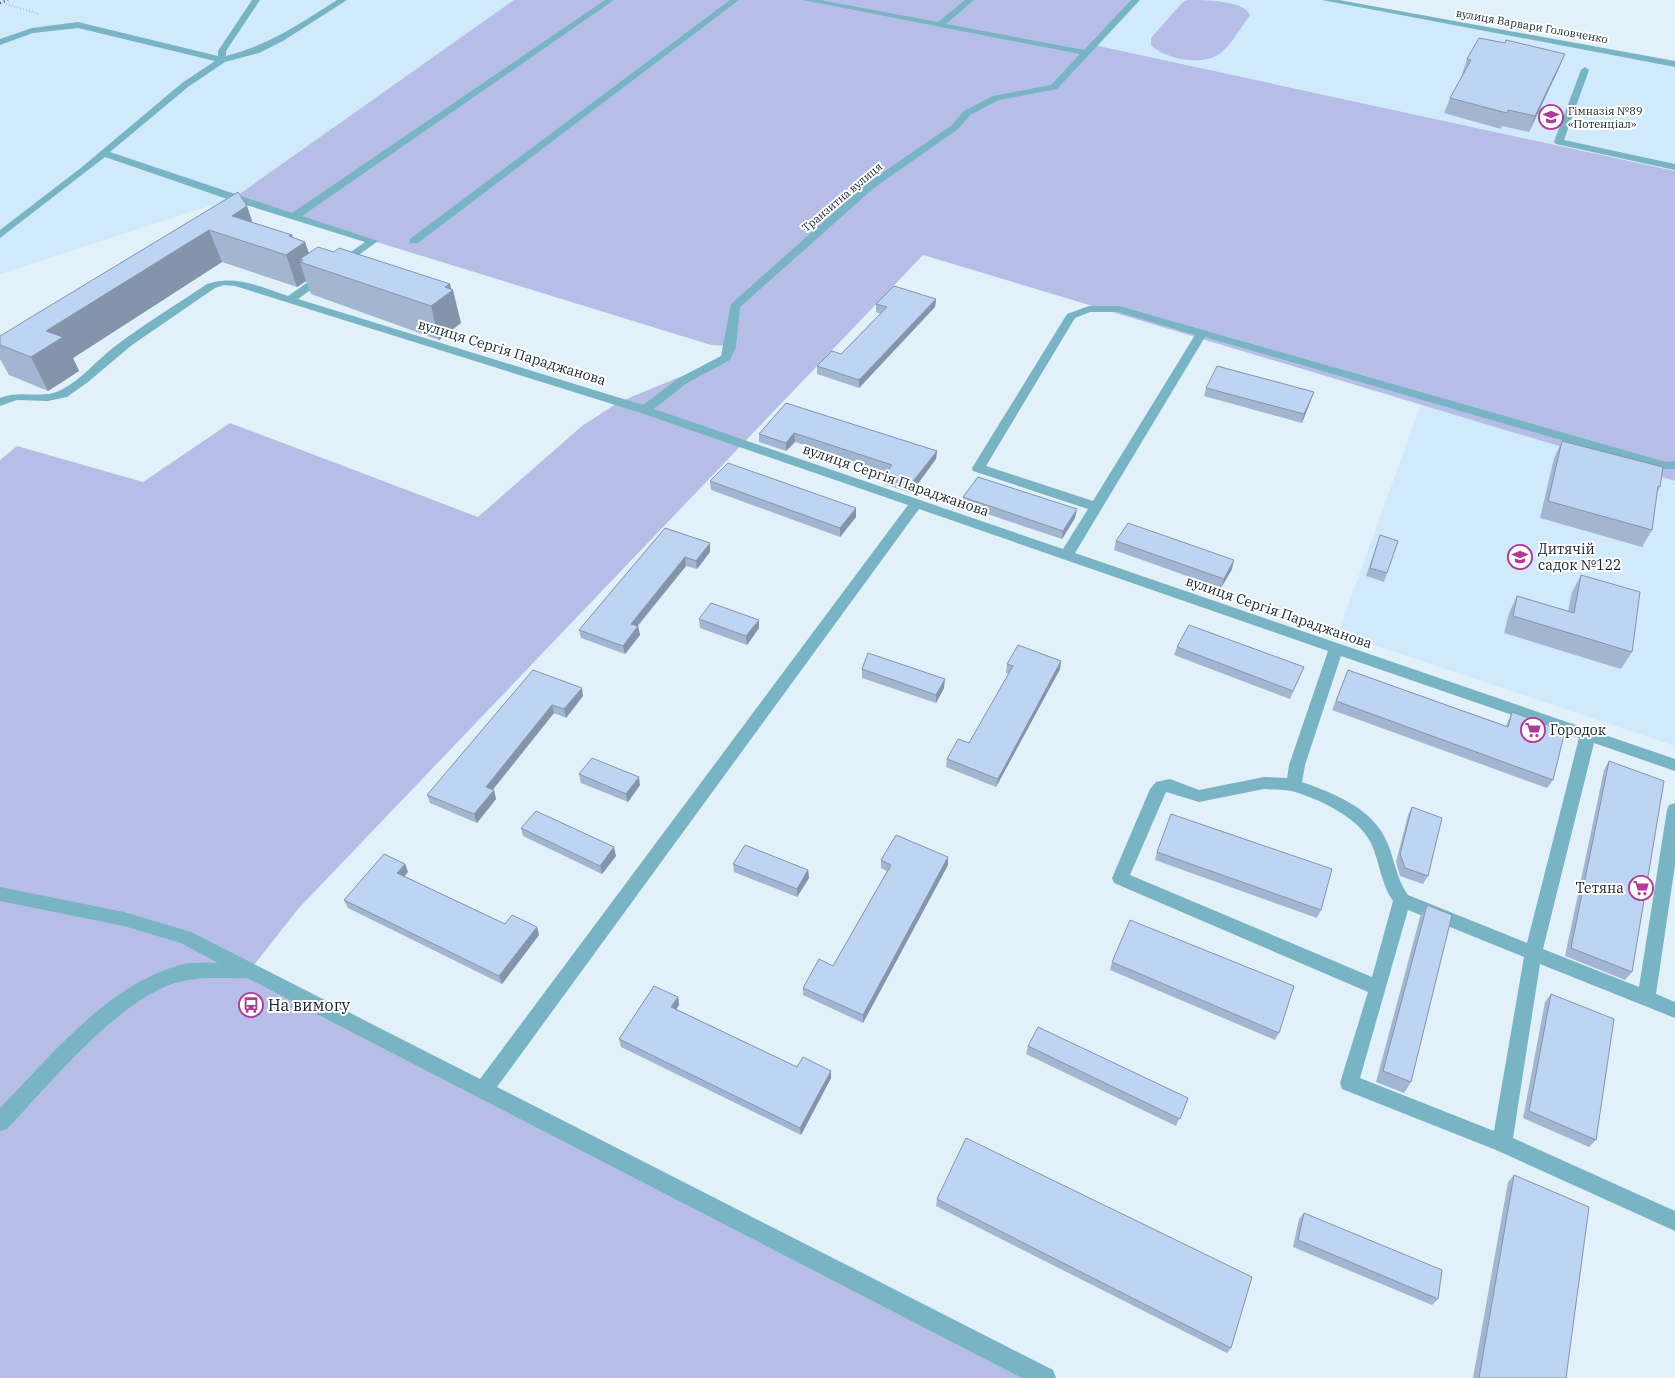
<svg xmlns="http://www.w3.org/2000/svg" width="1675" height="1378" viewBox="0 0 1675 1378" font-family="'IBM Plex Serif',serif">
<rect width="100%" height="100%" fill="#e2f0f9"/>
<g fill="#d0eafb">
<polygon points="0,0 514,0 234,198 0,274"/>
<polygon points="1136,0 1326,0 1675,64 1675,171 1093,45"/>
<polygon points="1421,404 1675,481 1675,746 1338,633"/>
</g>
<g fill="#b6bee7">
<polygon points="514,0 1136,0 1094,45 1675,171 1675,481 923,255 298,909 250,970 1045,1378 0,1378 0,460 17,446 143,482 230,423 478,517 582,426 619,402 726,358 729,346 711,345 234,198"/>
<path d="M1187 0C1204 0 1244 0 1250 15 1241 27 1233 42 1222 52 1205 67 1166 60 1151 45V38L1182 3Z"/>
</g>
<g fill="none" stroke-linecap="round" stroke-linejoin="round">
<polyline stroke="#95a3ac" stroke-width="2" stroke-dasharray="0.5 2.5" stroke-linecap="butt" points="6,4 39,14"/>
<g fill="#78b4c3" fill-rule="evenodd">
<path d="M252 0H260L226 51V56C269 45 301 23 337 0H347L283 41 259 53 225 62 188 87 110 152 292 213 605 0H614L302 216 378 241 298 299 643 405 679 378 721 356 731 304 866 184 952 125 964 111 993 96 1051 85 1080 54 803 0H820L938 22 965 0H974L946 24 1084 50 1131 0H1140L1057 89 999 100 970 115 958 129 874 188 740 307 736 347 730 360 687 383 654 409 1063 549 1088 509 973 471 972 468 1067 314 1089 306H1119L1666 462 1675 461V469H1661L1205 337 1075 553 1675 759V771L1594 743 1543 949 1639 987 1667 810 1669 805 1675 803V865L1656 994 1675 1002V1018L1540 964 1513 1138 1675 1211V1231L1496 1150 1342 1089 1340 1083 1368 992 1114 883 1112 878 1150 789 1156 782 1170 779 1199 790 1264 777 1287 778 1289 765 1328 651 919 509 497 1087 1053 1370 1056 1378H1022L247 978C226 979 204 976 183 981 123 993 49 1085 7 1129L0 1131V1108C52 1055 106 986 180 965 192 962 206 963 218 963L181 943 124 926 0 901V887L124 912 191 932 480 1079 908 505 641 413 235 286 224 285 215 288 132 345 88 382 67 397 48 401 17 400 0 406V398C20 389 42 400 61 390 81 380 96 361 114 347 144 324 176 305 207 284 236 274 260 287 288 296L365 242 230 200 105 157 0 238V230L82 167 182 83 215 61 78 28 33 33 0 45V39L32 28 78 22 218 56V51ZM1090 312H1118L1195 335 1093 501 986 466 1075 318ZM1341 656 1579 738 1527 943 1408 895C1397 880 1395 862 1388 844 1374 809 1336 794 1302 782L1305 765ZM1264 789C1274 790 1286 789 1295 792 1321 800 1359 818 1371 843 1380 863 1381 884 1393 901L1372 977 1130 875 1166 792 1199 802ZM1408 910 1524 957 1494 1131 1360 1078Z"/>
<polygon points="730,0 739,0 418,243 410,243 410,239"/>
<polygon points="1322,0 1339,0 1675,61 1675,67"/>
<polygon points="1585,67 1589,70 1564,140 1675,164 1675,170 1556,144 1554,142 1581,70"/>
</g>
<polyline stroke="#46545d" stroke-width="2.5" stroke-dasharray="1 3" stroke-linecap="butt" points="0,3 8,0"/>
</g>
<g fill="#a3b6d1">
<polygon points="1505,43 1565,54 1559,68 1529,132 1502,126 1501,129 1444,113 1450,98 1463,74 1462,74 1467,59"/>
<polygon points="247,206 252,222 292,235 293,238 305,242 309,253 334,252 451,289 461,323 439,340 311,294 306,281 297,287 222,262 73,358 79,371 48,391 9,375 0,359 0,336"/>
<polygon points="936,299 935,307 859,388 817,374 817,366 841,354 881,314 876,312 876,304"/>
<polygon points="1206,388 1311,400 1302,423 1204,396"/>
<polygon points="786,403 937,451 936,459 911,493 884,484 884,476 887,472 795,442 786,451 759,442 759,434"/>
<polygon points="1562,441 1660,487 1657,493 1652,530 1642,547 1540,518 1554,458"/>
<polygon points="710,481 856,517 840,537 711,490"/>
<polygon points="963,497 1075,518 1062,539 963,506"/>
<polygon points="665,528 710,552 697,569 686,566 638,626 640,635 625,654 581,638 579,630"/>
<polygon points="1380,535 1387,573 1384,582 1366,576"/>
<polygon points="1116,541 1232,569 1221,588 1114,550"/>
<polygon points="1581,575 1632,652 1621,669 1504,633 1509,613 1517,596 1568,611 1572,592"/>
<polygon points="699,619 759,628 747,645 700,628"/>
<polygon points="1177,647 1304,667 1290,699 1174,655"/>
<polygon points="1061,661 1060,669 996,787 946,767 947,759 969,743 1009,674 1006,673 1007,664"/>
<polygon points="862,669 944,688 936,703 862,678"/>
<polygon points="533,670 583,696 566,718 554,713 493,790 494,790 496,799 477,823 430,803 427,795"/>
<polygon points="1348,670 1506,726 1508,721 1512,712 1553,780 1547,788 1332,710"/>
<polygon points="1609,761 1632,972 1625,980 1565,956 1604,770"/>
<polygon points="579,774 640,785 628,802 581,783"/>
<polygon points="1412,807 1428,876 1423,884 1400,876 1396,862 1408,815"/>
<polygon points="521,828 616,856 602,874 523,836"/>
<polygon points="1157,852 1321,910 1317,918 1155,860"/>
<polygon points="881,860 948,865 863,1023 803,995 803,988 833,966 887,871 881,868"/>
<polygon points="405,864 408,872 404,876 505,924 537,927 539,935 502,984 348,908 344,900"/>
<polygon points="733,864 808,870 809,878 797,897 734,872"/>
<polygon points="1427,905 1411,1082 1404,1093 1376,1082 1420,917"/>
<polygon points="1112,962 1279,1033 1275,1040 1110,970"/>
<polygon points="1551,994 1596,1140 1589,1147 1523,1118 1545,1002"/>
<polygon points="678,997 679,1005 676,1009 797,1067 831,1078 801,1135 621,1047 619,1039"/>
<polygon points="1028,1046 1188,1098 1176,1126 1026,1054"/>
<polygon points="1514,1175 1566,1378 1473,1378 1508,1182"/>
<polygon points="937,1199 1231,1348 1227,1353 936,1206"/>
<polygon points="1304,1213 1438,1299 1432,1305 1293,1247 1299,1219"/>
</g>
<g fill="#8494aa">
<polygon points="1565,54 1559,68 1529,132 1535,116"/>
<polygon points="247,206 258,239 232,216"/>
<polygon points="209,230 222,262 73,358 79,371 48,391 31,357 46,331"/>
<polygon points="292,235 296,248 305,242 313,266 300,259 301,262 300,262 306,281 297,287 286,255 289,236"/>
<polygon points="450,284 452,291 453,290 461,323 439,340 431,306 445,287"/>
<polygon points="936,299 935,307 859,388 859,380"/>
<polygon points="1314,392 1311,400 1302,423 1304,414"/>
<polygon points="794,433 795,442 786,451 786,443"/>
<polygon points="937,451 936,459 911,493 911,484"/>
<polygon points="856,508 856,517 840,537 840,528"/>
<polygon points="1077,509 1075,518 1062,539 1063,531"/>
<polygon points="710,543 710,552 697,569 696,561"/>
<polygon points="685,557 686,566 632,632 631,624"/>
<polygon points="1234,560 1232,569 1221,588 1224,579"/>
<polygon points="759,620 759,628 747,645 746,636"/>
<polygon points="638,626 640,635 625,654 623,646"/>
<polygon points="1061,661 1060,669 996,787 998,779"/>
<polygon points="945,679 944,688 936,703 936,695"/>
<polygon points="582,688 583,696 566,718 564,709"/>
<polygon points="552,705 554,713 488,795 486,787"/>
<polygon points="639,777 640,785 628,802 626,794"/>
<polygon points="494,790 496,799 477,823 474,814"/>
<polygon points="614,847 616,856 602,874 600,866"/>
<polygon points="948,857 948,865 863,1023 863,1015"/>
<polygon points="405,864 408,872 401,881 397,873"/>
<polygon points="808,870 809,878 797,897 797,889"/>
<polygon points="537,927 539,935 502,984 499,976"/>
<polygon points="678,997 679,1005 673,1015 671,1007"/>
<polygon points="831,1071 831,1078 801,1135 800,1128"/>
</g>
<g fill="#bdd4f3" stroke="#8494aa">
<polygon points="1479,38 1505,43 1506,40 1565,54 1535,116 1508,110 1507,113 1450,98 1471,60 1467,59"/>
<polygon points="238,192 247,206 232,216 292,235 289,236 305,242 286,255 209,230 46,331 63,337 31,357 0,345 0,336"/>
<polygon points="318,247 334,252 339,248 450,284 445,287 453,290 431,306 300,262 303,260 300,259"/>
<polygon points="894,286 936,299 859,380 817,366 832,351 841,354 887,307 876,304"/>
<polygon points="1217,366 1314,392 1304,414 1206,388"/>
<polygon points="786,403 937,451 911,484 884,476 892,465 794,433 786,443 759,434"/>
<polygon points="1562,441 1663,467 1660,487 1658,486 1652,530 1548,501"/>
<polygon points="728,463 856,508 840,528 710,481"/>
<polygon points="978,477 1077,509 1063,531 963,497"/>
<polygon points="1128,523 1234,560 1224,579 1116,541"/>
<polygon points="665,528 710,543 696,561 685,557 631,624 638,626 623,646 579,630"/>
<polygon points="1380,535 1398,541 1387,573 1370,568"/>
<polygon points="1581,575 1640,592 1632,652 1513,616 1517,596 1574,613"/>
<polygon points="711,603 759,620 746,636 699,619"/>
<polygon points="1189,625 1304,667 1293,691 1177,647"/>
<polygon points="1018,645 1061,661 998,779 947,759 958,739 969,743 1013,666 1007,664"/>
<polygon points="868,653 945,679 936,695 862,669"/>
<polygon points="533,670 582,688 564,709 552,705 486,787 494,790 474,814 427,795"/>
<polygon points="1348,670 1508,727 1512,712 1565,731 1553,780 1336,701"/>
<polygon points="592,758 639,777 626,794 579,774"/>
<polygon points="1609,761 1664,781 1632,972 1571,948"/>
<polygon points="1412,807 1442,818 1428,876 1405,868 1400,854"/>
<polygon points="536,811 614,847 600,866 521,828"/>
<polygon points="1171,814 1332,869 1321,910 1157,852"/>
<polygon points="896,835 948,857 863,1015 803,988 819,959 833,966 891,865 881,860"/>
<polygon points="745,845 808,870 797,889 733,864"/>
<polygon points="384,854 405,864 397,873 505,924 512,915 537,927 499,976 344,900"/>
<polygon points="1427,905 1452,915 1411,1082 1383,1071"/>
<polygon points="1130,920 1294,986 1279,1033 1112,962"/>
<polygon points="654,986 678,997 671,1007 797,1067 803,1057 831,1071 800,1128 619,1039"/>
<polygon points="1551,994 1614,1019 1596,1140 1529,1111"/>
<polygon points="1038,1027 1188,1098 1180,1119 1028,1046"/>
<polygon points="966,1138 1252,1277 1231,1348 937,1199"/>
<polygon points="1514,1175 1589,1207 1566,1378 1479,1378"/>
<polygon points="1304,1213 1442,1270 1438,1299 1298,1240"/>
</g>
<defs>
<symbol id="school-ring" viewBox="-11 -11 22 22"><circle r="9.5" fill="#fff" stroke="#b03c95" stroke-width="1.5"/><path d="M0-5L7-2L0 1L-7-2ZM-4 1L0 2.5L4 1V4Q0 6-4 4Z" fill="#b03c95"/></symbol>
<symbol id="supermarket-ring" viewBox="-11 -11 22 22"><circle r="9.5" fill="#fff" stroke="#b03c95" stroke-width="1.5"/><path d="M-6-5.5h2.5l.6 2H6L4.5 2H-2.5L-4.4-4H-6ZM-1.5 3.2a1.3 1.3 0 1 0 .1 0ZM3 3.2a1.3 1.3 0 1 0 .1 0Z" fill="#b03c95"/></symbol>
<symbol id="bus-ring" viewBox="-11 -11 22 22"><circle r="9.5" fill="#fff" stroke="#b03c95" stroke-width="1.5"/><path d="M-5-6H5V4H4V6H2V4H-2V6H-4V4H-5ZM-3.5-4V0h7V-4ZM-3.5 1.2v1.5H-2V1.2ZM2 1.2v1.5H3.5V1.2Z" fill="#b03c95"/></symbol>
</defs>
<g fill-rule="evenodd">
<use href="#school-ring" x="1537" y="103" width="28" height="28"/>
<use href="#school-ring" x="1506" y="543" width="28" height="28"/>
<use href="#supermarket-ring" x="1519" y="716" width="28" height="28"/>
<use href="#supermarket-ring" x="1627" y="874" width="28" height="28"/>
<use href="#bus-ring" x="237" y="991" width="28" height="28"/>
</g>
<g text-anchor="middle" stroke-width="4" stroke-linejoin="round" paint-order="stroke">
<g font-size="11" fill="#15232c" stroke="#fff">
<text transform="translate(1532 26) rotate(10)" y="4">вулиця Варвари Головченко</text>
<text transform="translate(842 197) rotate(-40)" y="4">Транзитна вулиця</text>
</g>
<g font-size="11" fill="#15232c" stroke="#fff" text-anchor="start">
<text x="1568" y="115">Гімназія №89<tspan x="1568" dy="13">«Потенціал»</tspan></text>
</g>
<g font-size="14" fill="#15232c" stroke="#fff">
<text transform="translate(512 352) rotate(17)" y="5">вулиця Сергія Параджанова</text>
<text transform="translate(896 480) rotate(19)" y="5">вулиця Сергія Параджанова</text>
<text transform="translate(1279 612) rotate(19)" y="5">вулиця Сергія Параджанова</text>
</g>
<g font-size="14" fill="#15232c" stroke="#fff" text-anchor="start">
<text x="1538" y="554">Дитячій<tspan x="1538" dy="16">садок №122</tspan></text>
<text x="1550" y="735">Городок</text>
<text x="1624" y="893" text-anchor="end">Тетяна</text>
</g>
<g font-size="16" fill="#15232c" stroke="#fff" text-anchor="start">
<text x="268" y="1011">На вимогу</text>
</g>
</g>
</svg>
